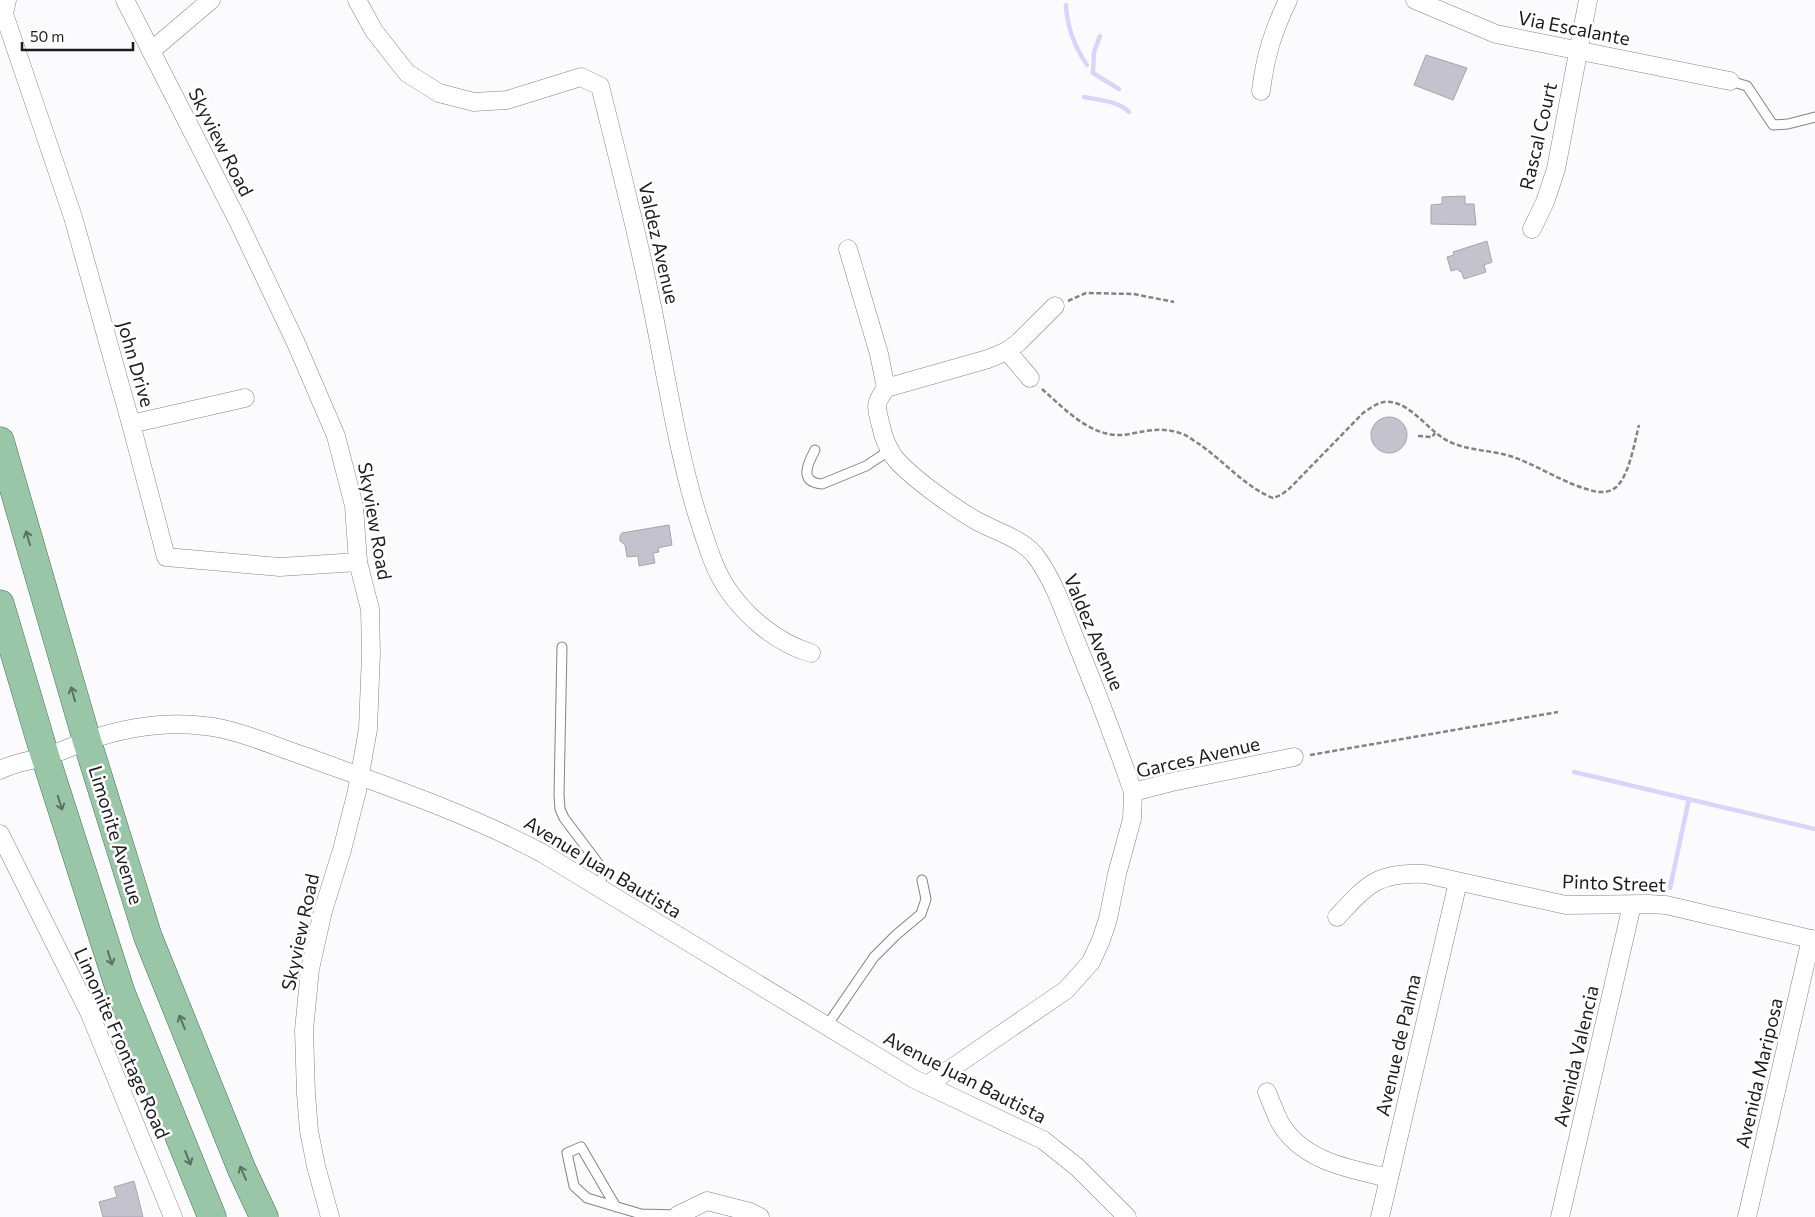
<svg xmlns="http://www.w3.org/2000/svg" width="1815" height="1217" viewBox="0 0 1815 1217" font-family="Commissioner,sans-serif">
<rect width="100%" height="100%" fill="#fbfbfd"/>
<g fill="none" stroke-linecap="round" stroke-linejoin="round">
<g stroke="#dad3fc" stroke-width="4.5">
<path d="M1066 5C1067 28 1074 46 1087 65"/>
<polyline points="1100,36 1094,52 1093,73 1119,89"/>
<path d="M1084 97C1097 100 1120 101 1129 112"/>
<polyline points="1574,772 1815,829"/>
<polyline points="1670,888 1689,799"/>
</g>
</g>
<g fill="#c4c2cd" stroke="#a6a4af">
<polygon points="1426,55 1467,68 1453,100 1414,85"/>
<polygon points="1465,196 1465,204 1474,204 1476,225 1431,224 1431,205 1442,204 1442,197"/>
<polygon points="1487,241 1492,262 1484,265 1486,272 1464,279 1461,271 1460,272 1458,269 1451,271 1447,257 1454,255 1453,252"/>
<circle cx="1389" cy="435" r="18"/>
<polygon points="669,525 672,545 658,548 659,552 653,553 655,563 639,566 638,556 627,557 625,545 620,541 620,536 622,533"/>
<polygon points="134,1181 143,1217 103,1217 99,1202 117,1197 114,1187"/>
</g>
<g fill="none" stroke-linecap="round" stroke-linejoin="round">
<defs>
<g id="service">
<polyline points="1730,81 1747,86 1773,125 1788,124 1815,117"/>
<path d="M815 450C808 463 798 482 822 484L866 466 890 450"/>
<polyline points="562,647 559,795 560,809 564,818 604,871 599,888"/>
<polyline points="826,1027 874,957 896,935 921,914 926,899 922,880"/>
<polyline points="616,1207 581,1147 567,1153 574,1186 587,1198 641,1214 678,1215 679,1217"/>
</g>
<g id="minor">
<polyline points="7,0 4,14 73,217 131,424 166,557 280,567 358,562"/>
<polyline points="125,0 238,221 296,343 336,436 354,506 358,562 370,609 371,653 368,729 357,791 342,850 323,911 310,969 304,1030 306,1094 309,1131 316,1166 330,1217"/>
<path d="M357 0 374 31 407 73 439 93 474 102 507 100 581 77 600 86C617 154 635 223 649 292 665 366 675 441 697 514 705 538 712 565 726 587 746 617 777 643 811 653"/>
<polyline points="1415,0 1496,34 1730,81"/>
<polyline points="151,51 211,0"/>
<path d="M1261 91C1265 57 1273 31 1288 0"/>
<polyline points="1532,229 1545,202 1556,169 1588,0"/>
<polyline points="848,249 879,354 886,388"/>
<polyline points="1007,351 1019,342 1055,306"/>
<path d="M1030 378 1007 351 988 359 886 388C874 405 876 406 881 426 883 437 888 448 894 457 910 477 953 507 975 520 994 531 1019 537 1034 554 1053 578 1064 611 1075 639 1096 690 1115 740 1133 792"/>
<polyline points="131,424 245,398"/>
<path d="M0 770C18 761 28 762 47 756 60 752 73 746 86 741 124 728 165 721 205 726 237 729 276 747 307 757 386 786 467 813 542 853L914 1079 1043 1140 1077 1167 1127 1217"/>
<polyline points="0,834 90,1014 173,1217"/>
<path d="M1337 917C1368 884 1377 872 1425 874L1566 905 1648 904 1666 905 1815 940"/>
<polyline points="927,1085 1066,990 1091,962 1101,940 1108,919 1117,874 1132,819 1133,792 1172,782 1294,757"/>
<path d="M1267 1092C1271 1102 1275 1112 1279 1121 1301 1161 1349 1169 1389 1178"/>
<polyline points="678,1215 707,1201 750,1212 760,1217"/>
<polyline points="1380,1217 1458,882"/>
<polyline points="1560,1217 1632,905"/>
<polyline points="1747,1217 1811,939"/>
</g>
<g id="primary">
<polyline points="0,441 87,741 148,937 242,1170 264,1217"/>
<polyline points="0,604 45,756 121,993 212,1217"/>
</g>
</defs>
<use href="#service" stroke="#83828c" stroke-width="11"/>
<use href="#minor" stroke="#83828c" stroke-width="19"/>
<use href="#primary" stroke="#407252" stroke-width="29"/>
<g stroke="#838386" stroke-width="2.5" stroke-dasharray="5 2.5" stroke-linecap="butt">
<polyline points="1068,301 1086,293 1134,294 1174,302"/>
<path d="M1042 389C1067 411 1094 441 1130 434 1149 430 1164 427 1183 434 1188 436 1194 441 1199 444 1224 461 1245 487 1273 498L1281 495 1289 489 1363 413C1372 407 1381 400 1391 402 1413 405 1430 433 1450 442 1469 451 1493 450 1513 457 1539 466 1563 483 1590 490 1598 493 1608 493 1615 488 1629 478 1635 440 1639 425"/>
<polyline points="1418,436 1432,437 1435,433"/>
<polyline points="1310,755 1558,712"/>
</g>
<use href="#service" stroke="#fff" stroke-width="9"/>
<use href="#minor" stroke="#fff" stroke-width="18"/>
<use href="#primary" stroke="#98c6a7" stroke-width="28"/>
</g>
<defs><path id="oneway-shaft" d="M-6 0H5M1.5-3L5.5 0L1.5 3" fill="none" stroke-width="1.6" stroke-linecap="round" stroke-linejoin="round" transform="scale(1.25)"/></defs>
<g stroke="#5a7164">
<use href="#oneway-shaft" transform="translate(28 538) rotate(-106)"/>
<use href="#oneway-shaft" transform="translate(73 694) rotate(-106)"/>
<use href="#oneway-shaft" transform="translate(60 803) rotate(72)"/>
<use href="#oneway-shaft" transform="translate(110 958) rotate(72)"/>
<use href="#oneway-shaft" transform="translate(182 1022) rotate(-112)"/>
<use href="#oneway-shaft" transform="translate(188 1158) rotate(68)"/>
<use href="#oneway-shaft" transform="translate(243 1173) rotate(-114)"/>
</g>
<g text-anchor="middle" stroke-width="5" stroke-linejoin="round" paint-order="stroke">
<g font-size="19" fill="#1c1c20" stroke="#fff">
<text transform="translate(1574 28) rotate(11)" y="7">Via Escalante</text>
<text transform="translate(1538 136) rotate(-77)" y="7">Rascal Court</text>
<text transform="translate(221 142) rotate(63)" y="7">Skyview Road</text>
<text transform="translate(659 243) rotate(77)" y="7">Valdez Avenue</text>
<text transform="translate(136 364) rotate(74)" y="7">John Drive</text>
<text transform="translate(375 521) rotate(80)" y="7">Skyview Road</text>
<text transform="translate(1094 632) rotate(67)" y="7">Valdez Avenue</text>
<text transform="translate(1198 757) rotate(-13)" y="7">Garces Avenue</text>
<text transform="translate(116 835) rotate(73)" y="7">Limonite Avenue</text>
<text transform="translate(603 867) rotate(31)" y="7">Avenue Juan Bautista</text>
<text transform="translate(1614 883) rotate(2)" y="7">Pinto Street</text>
<text transform="translate(300 932) rotate(-78)" y="7">Skyview Road</text>
<text transform="translate(122 1043) rotate(66)" y="7">Limonite Frontage Road</text>
<text transform="translate(1398 1045) rotate(-77)" y="7">Avenue de Palma</text>
<text transform="translate(1576 1056) rotate(-77)" y="7">Avenida Valencia</text>
<text transform="translate(1759 1073) rotate(-77)" y="7">Avenida Mariposa</text>
<text transform="translate(965 1077) rotate(27)" y="7">Avenue Juan Bautista</text>
</g>
</g>
<path d="M22 42v8h111v-8" fill="none" stroke="#1c1c20" stroke-width="2.5"/>
<text x="30" y="42" font-size="15" fill="#1c1c20" stroke="#ffffff" stroke-width="4" paint-order="stroke">50 m</text>
</svg>
